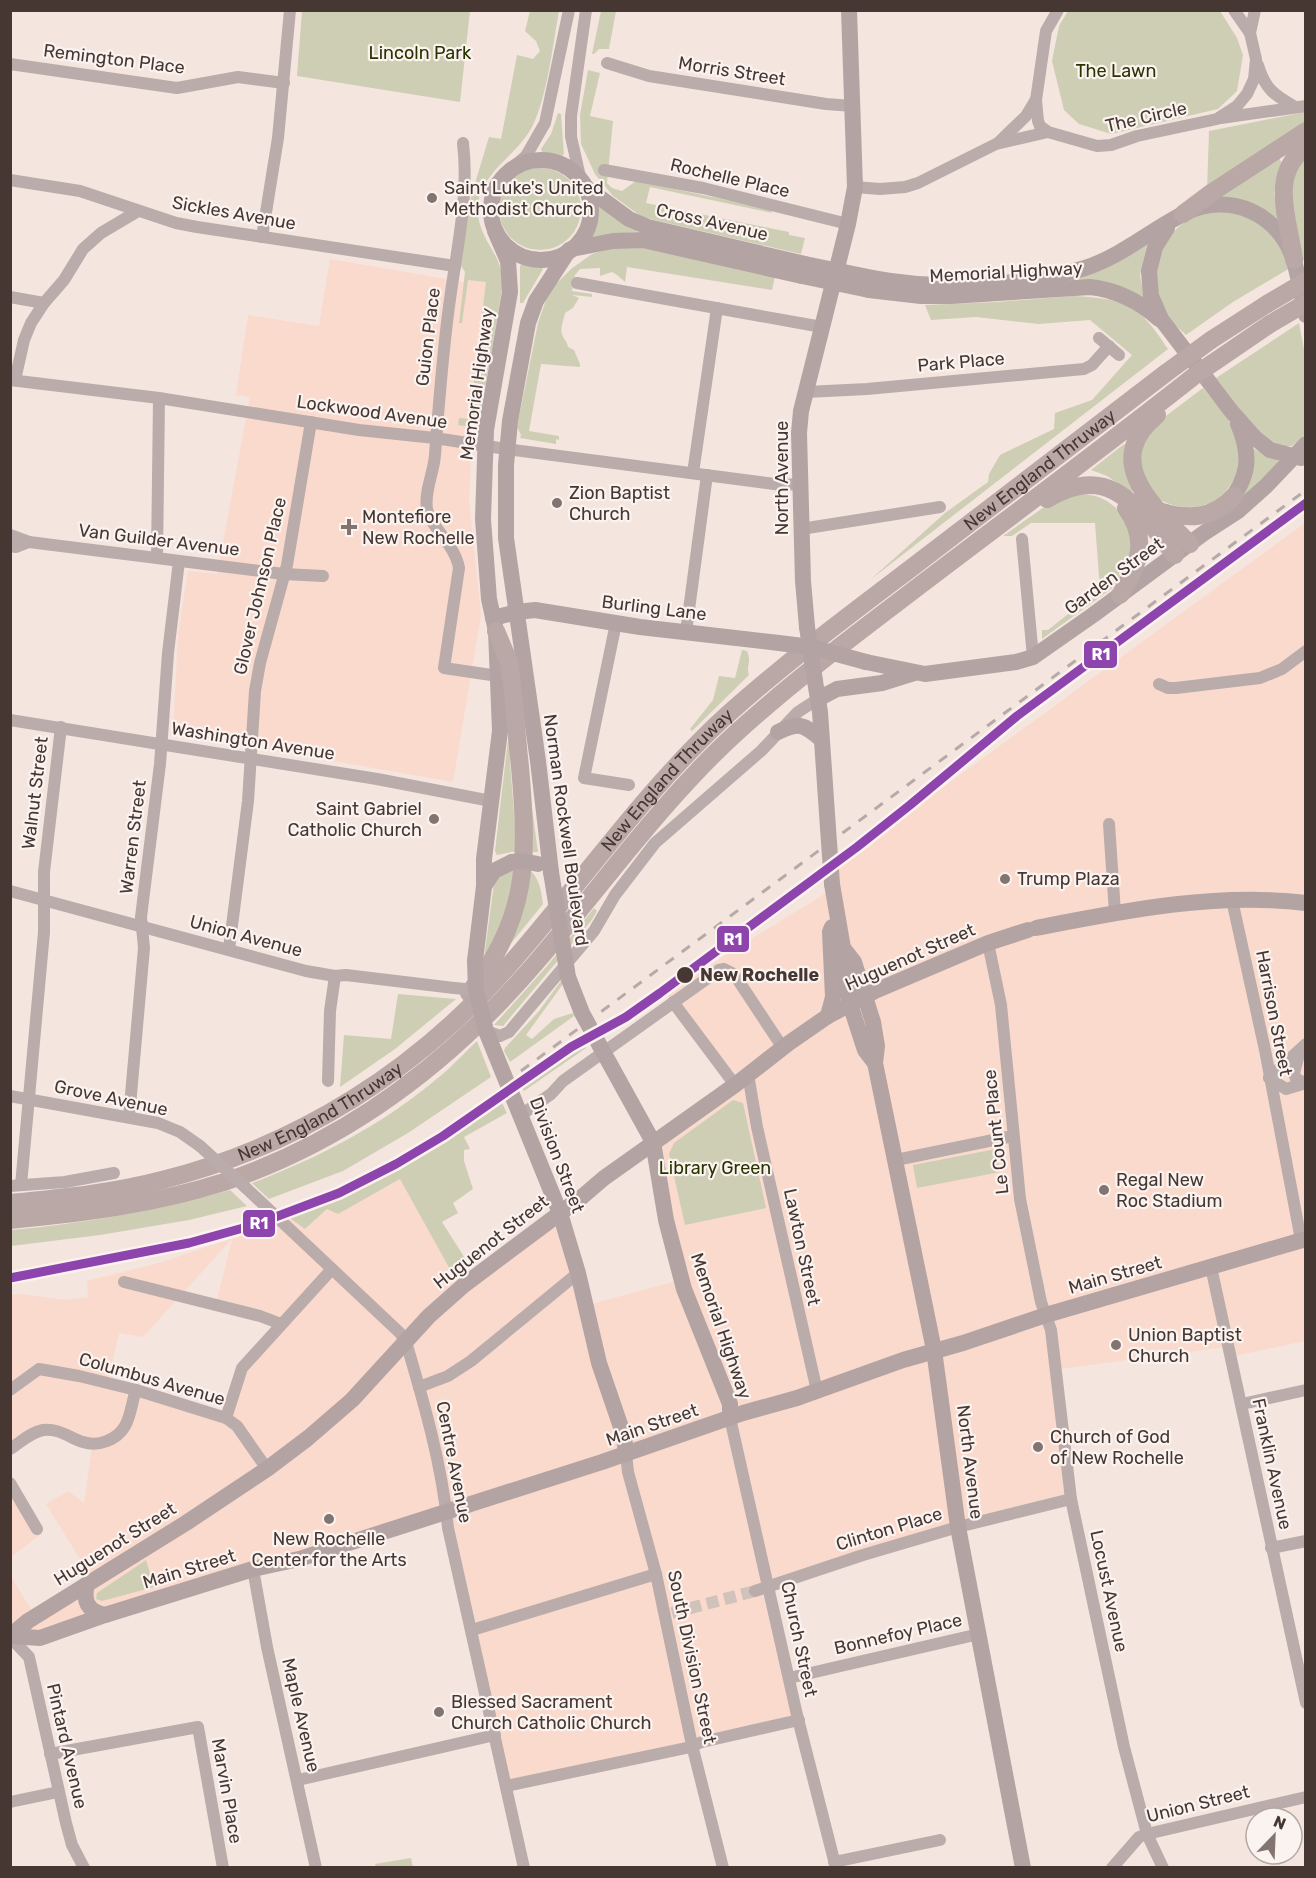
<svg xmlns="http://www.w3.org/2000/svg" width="1316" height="1878" viewBox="0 0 1316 1878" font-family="Rubik,sans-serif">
<rect width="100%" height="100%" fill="#f5e5df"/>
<g fill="#fadacd" fill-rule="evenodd">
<polygon points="330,259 464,282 467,271 496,275 471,457 469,501 481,615 453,782 173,733 178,633 188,571 217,574 250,397 236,395 248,315 319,326"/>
<path d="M1305 523V1341L1230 1357 1226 1347 1059 1369 1074 1502 955 1530 773 1591 797 1724 509 1788 447 1510 11 1639 10 1575 34 1614 92 1578 46 1504 68 1491 84 1503 92 1447 53 1429 11 1445V1295L23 1294 64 1300 88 1297 87 1281 162 1262 233 1238 287 1216 305 1229 327 1209 366 1197 393 1184 399 1176 452 1273 462 1283 558 1213 587 1305 684 1279 655 1143 737 1087 666 992 834 888V867ZM232 1239 215 1307 275 1325 239 1369 223 1420 107 1385 119 1333 143 1337Z"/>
<polygon points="10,1487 41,1534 11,1557 10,1557"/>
</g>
<g fill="#ceceb5">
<polygon points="302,11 470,11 460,102 297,76"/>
<path d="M530 11H559C553 44 547 98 532 127 516 158 474 175 478 215 480 233 491 246 498 261 501 268 502 277 503 284L478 428 458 425 459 418 469 419 486 282 468 280 462 323H459L465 272 457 259 472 193 489 137 501 139 517 55 533 59 540 51 536 41 525 31Z"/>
<polygon points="601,11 616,11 609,49 599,49 594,54 592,54"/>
<polygon points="1068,11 1220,11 1237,38 1243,55 1237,91 1218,109 1111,134 1079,124 1064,110 1052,61 1059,26"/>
<polygon points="588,70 600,73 590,116 613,121 607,183 612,188 622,191 636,181 770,209 772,213 650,187 646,203 789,232 789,235 805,238 801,254 642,217 613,196 595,174 581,144 580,115"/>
<polygon points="1305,112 1305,123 1207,191 1209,131"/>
<polygon points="558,113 561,114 564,154 562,156 542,152 541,149 551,134"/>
<path d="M1278 156 1282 163 1274 193 1279 221C1258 204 1246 199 1219 197Z"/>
<path d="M1305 156 1306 259 1302 261C1296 232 1279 180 1305 156Z"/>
<circle cx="540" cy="209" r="41"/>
<polygon points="597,205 643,231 592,237 591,235 596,221"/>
<path d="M1218 211C1239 212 1265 220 1277 238 1283 246 1286 259 1290 268L1233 302 1186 335C1180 329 1171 322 1166 315 1144 281 1159 232 1195 216 1202 213 1211 212 1218 211Z"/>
<polygon points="1147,244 1140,276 1145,300 1057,283"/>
<path d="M616 247 645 248 775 276 772 290 627 267 625 282 617 275 612 272 600 276V268L580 269 575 275 572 291 592 294V297L572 295 579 298 573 308 565 313C564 319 560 328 562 334 563 339 567 340 568 347L574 350 580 364V367L541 364 529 431 559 436V440L556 439V444L520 438 521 435 517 427 538 323 546 300 556 284 571 269 592 254Z"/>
<polygon points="522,264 542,267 543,269 523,303 520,303 520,266"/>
<path d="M1074 296C1126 299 1139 304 1168 349L870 580 945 513 988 482 989 474 1000 455 1054 429 1055 413 1092 400 1132 355 1090 320 1039 324 976 317 931 320 925 305 997 302Z"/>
<polygon points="1299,323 1306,360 1306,434 1292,446 1279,446 1260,436 1216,378"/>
<path d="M1203 388C1217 405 1235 424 1241 446 1245 463 1230 493 1214 501 1192 513 1157 507 1144 484 1140 478 1141 456 1140 448L1162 419Z"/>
<polygon points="1124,444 1128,449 1135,489 1131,492 1107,476 1091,470"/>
<polygon points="1252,448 1281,462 1241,500"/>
<path d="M1071 495C1077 495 1084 494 1090 495 1115 498 1137 527 1132 553 1130 565 1120 580 1111 589L1042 639V630H1048L1100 589 1095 523H1031L1012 536H1003L1047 505Z"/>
<path d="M742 650 747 651C752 662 746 665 749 675L692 731 690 729 713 700 719 676 735 678Z"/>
<polygon points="509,731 512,731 510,762 517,851 497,855 495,851"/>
<path d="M524 750 538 852H533L530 870C540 880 541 890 543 904L508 947Z"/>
<polygon points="517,867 500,931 484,958 494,883 500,873"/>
<polygon points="594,908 597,911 591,921 503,1026 494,1025 547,966"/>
<polygon points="561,981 563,984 526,1035 532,1039 554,1019 573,1013 574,1016 510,1062 504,1051 505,1048 539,1011"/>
<polygon points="398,994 456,999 395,1049 340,1087 344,1035 391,1039"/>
<path d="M477 1041 491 1077 408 1133 343 1171 269 1199 252 1183C316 1159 380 1126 433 1082 449 1070 462 1055 477 1041Z"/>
<polygon points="585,1042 586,1048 524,1091 520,1086"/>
<polygon points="733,1100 743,1103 766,1208 685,1225 669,1154 674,1143"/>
<polygon points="502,1103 507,1113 464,1137 470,1149 464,1150 464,1161 473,1189 453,1203 458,1213 442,1222 468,1263 452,1273 400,1179 338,1214 327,1209 305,1229 287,1216 341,1197 390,1172"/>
<polygon points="996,1149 1000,1172 917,1188 913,1165"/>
<path d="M230 1190 247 1206 189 1220 100 1235 11 1246V1230C85 1223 158 1211 230 1190Z"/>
<polygon points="146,1560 154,1587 102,1601 96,1599 97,1593"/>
<polygon points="411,1858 413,1867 376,1867 375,1864"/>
</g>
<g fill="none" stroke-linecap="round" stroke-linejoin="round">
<polyline stroke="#d2c2bc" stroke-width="12" stroke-dasharray="12 6" stroke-linecap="butt" points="672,1613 755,1591"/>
<g stroke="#b9acab" stroke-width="12">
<polyline points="1058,10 1046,31 1036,100 1038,121 1040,126 1048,132 1097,146 1111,145 1137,136 1217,119 1237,106 1247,94 1254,79 1256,59 1250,33 1234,10"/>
<polyline points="1250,33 1255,10"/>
<polyline points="607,63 649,76 826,104 853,106"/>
<polyline points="10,64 177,88 238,77 284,83"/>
<path d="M1258 65C1265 89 1274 95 1295 107"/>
<polyline points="1221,118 1306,106"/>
<polyline points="999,142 1026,116 1035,101"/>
<path d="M463 143C469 193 458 243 451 292 443 346 439 400 435 455 434 472 424 491 427 509 430 527 455 544 459 568L444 668 498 676"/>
<polyline points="510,170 526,156 545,123 569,10"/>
<polyline points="604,170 703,188 848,224"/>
<polyline points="10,180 80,191 176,223 197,227 455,266"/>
<polyline points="581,181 571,137 571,116 586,10"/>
<polyline points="855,187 880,189 905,187 918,183 996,144 1048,132"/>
<polyline points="262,237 278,138 290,10"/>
<polyline points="577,283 822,327"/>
<polyline points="10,297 44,303"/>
<polyline points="1099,338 1119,355"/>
<polyline points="10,380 159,398 359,430 435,438 506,449 782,485 800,484"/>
<polyline points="15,380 24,340 31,323 44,303 64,280 83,249 101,233 138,211"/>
<polyline points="806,392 867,389 1084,369 1092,365 1109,346"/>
<polyline points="693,473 717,308"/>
<polyline points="801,529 940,507"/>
<polyline points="10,535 29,542 284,574 323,576"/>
<polyline points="1022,539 1033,657"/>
<polyline points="10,546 16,547 29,542"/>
<polyline points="157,558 159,398"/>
<polyline points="616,623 584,778 629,785"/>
<polyline points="686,632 707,475"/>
<polyline points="1159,684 1168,688 1176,688 1260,678 1282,669 1306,651"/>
<polyline points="10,720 377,779 491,801"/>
<polyline points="1109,824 1115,913"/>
<polyline points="10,891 306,971 335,976 346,975 454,988"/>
<polyline points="1232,900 1265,1050 1301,1240"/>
<polyline points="988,943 1001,1005 1020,1199 1041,1302 1051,1330 1071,1499 1124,1747 1147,1834 1163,1868"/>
<polyline points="229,949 248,801 255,691 260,663 287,565 311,422"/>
<polyline points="673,1002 735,1085"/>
<polyline points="486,1031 500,1036 509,1032 594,931 615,895 655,843 761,751 798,712 818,699"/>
<polyline points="1300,1051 1294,1073 1296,1079 1306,1083"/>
<polyline points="748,1074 757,1127 817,1391"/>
<polyline points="1269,1078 1306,1044"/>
<polyline points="1269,1078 1286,1089 1306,1083"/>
<polyline points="328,1081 330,1011 335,976"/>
<polyline points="10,1096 158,1123 180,1132 200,1146"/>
<polyline points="521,1115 551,1094 563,1081 719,970 724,969 734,974 783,1048"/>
<polyline points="129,1117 144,948 141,917 160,764 168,653 179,561"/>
<polyline points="896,1160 1013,1136"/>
<polyline points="21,1185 44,932 44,872 61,727"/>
<polyline points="10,1186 65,1182 114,1173"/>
<path d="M246 1188 400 1333 406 1342C424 1403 442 1464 448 1528L524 1868"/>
<polyline points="1211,1267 1306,1703"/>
<polyline points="124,1282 260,1316 281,1324"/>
<polyline points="419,1387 448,1376 471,1361 578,1273"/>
<polyline points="10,1390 39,1369 79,1376 136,1390 226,1418 237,1426 267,1469"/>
<polyline points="1242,1404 1306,1390"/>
<polyline points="226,1418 242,1368 332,1269"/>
<polyline points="730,1418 797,1715 836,1868"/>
<path d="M10 1449C21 1442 31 1432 43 1430 59 1428 70 1438 83 1442 98 1447 117 1440 125 1426 131 1416 132 1401 136 1390"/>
<polyline points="626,1454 628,1472 656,1574 692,1745 723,1868"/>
<polyline points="10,1483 37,1529"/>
<polyline points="1271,1548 1306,1541"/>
<polyline points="253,1569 267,1647 316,1868"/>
<polyline points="755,1591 863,1555 958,1527 1071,1499"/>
<polyline points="472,1630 656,1574"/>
<polyline points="10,1637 29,1657 66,1823 72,1845 84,1868"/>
<polyline points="789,1678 979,1634"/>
<polyline points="50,1754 198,1727 223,1868"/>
<polyline points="298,1780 495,1735"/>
<polyline points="506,1786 686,1748 702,1742 799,1720"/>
<polyline points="10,1802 58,1792"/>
<polyline points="834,1862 940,1840"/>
<polyline points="1112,1868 1139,1837 1147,1834 1306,1797"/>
</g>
<g stroke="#b3a4a3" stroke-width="16">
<circle cx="541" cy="210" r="50"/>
<polyline points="584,186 629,219 648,227 805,264"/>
<polyline points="1167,228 1155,247 1149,271 1151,296 1161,319 1232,412 1255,438 1270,450 1301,458"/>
<polyline points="571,249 613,241 643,240 802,276"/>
<path d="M873 278C937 290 1023 287 1085 268 1122 256 1151 230 1185 213 1230 191 1280 214 1294 261 1299 279 1302 297 1306 315"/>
<path d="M869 290 921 296H951L1090 287C1117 290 1139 301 1159 319"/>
<path d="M1227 505C1249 477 1252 457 1238 424"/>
<polyline points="493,618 517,612 535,610 640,627 779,643"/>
<polyline points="807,627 803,581 799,433 801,411 848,224 855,187 849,10"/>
<polyline points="866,662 925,674 1016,662 1033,657 1093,615 1204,533 1238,511 1266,486 1306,444"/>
<polyline points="815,681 820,712 828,828"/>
<polyline points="818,699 837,689 882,683 914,673"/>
<path d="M778 732C800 722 803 724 821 739"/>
<polyline points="551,872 538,761 506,538 506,465 510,421 528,323 536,301 569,250"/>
<polyline points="832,884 843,948 854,962 873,1022 877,1046 875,1063 934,1350 958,1527 1023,1868"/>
<polyline points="484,886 494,871 512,862"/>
<path d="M1036 928C1123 911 1216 892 1306 903"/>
<polyline points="843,948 841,965 850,1004 865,1050 875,1063"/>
<polyline points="475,961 484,886 484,859 500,731 496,631 489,599 483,519 486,430 510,292 508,261 495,231"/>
<polyline points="828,1016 833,997 830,932 832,927"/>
<polyline points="486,1031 560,1213 578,1273 599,1363 624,1436 626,1454"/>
<polyline points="600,1046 653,1142 666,1220 684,1289 730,1404 730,1418"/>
<path d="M87 1584C83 1601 87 1611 105 1615"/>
<polyline points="10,1636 40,1638 105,1615 253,1569 299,1559 602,1462 743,1413 797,1398 903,1360 963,1343 1046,1315 1306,1239"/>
<polyline points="10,1636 28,1621 186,1523 267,1469 308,1438 352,1400 429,1316 464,1285 583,1196 604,1178 735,1085 789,1043 828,1016 875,991 988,943 1028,930"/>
</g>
<g stroke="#b9a8a6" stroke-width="18">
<polyline points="1183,214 1211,193 1306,131"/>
<path d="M1294 260C1289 221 1268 175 1306 147"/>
<polyline points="1211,340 1267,304"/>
<polyline points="1204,369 1270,324"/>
<path d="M1157 415C1100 462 1155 508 1190 544"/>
<path d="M1047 499C1112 461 1137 508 1175 555"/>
<path d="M1159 511C1188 520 1213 519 1234 496"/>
<path d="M1120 595C1139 565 1149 540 1126 508"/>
<path d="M469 993C529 919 528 857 520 767 517 739 515 712 512 684L509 662 496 631"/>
<path id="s1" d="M10 1203C61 1198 113 1193 162 1180 299 1146 419 1069 511 963 583 881 646 789 727 715 785 663 848 616 910 569 996 504 1081 438 1166 373"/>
<path d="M10 1220C83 1213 155 1204 224 1182 350 1140 454 1059 539 959 604 883 662 801 736 733 790 684 848 640 906 596 1003 522 1102 449 1198 373"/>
</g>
<polyline stroke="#b5aaa8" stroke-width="3" stroke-dasharray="10 10" stroke-linecap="butt" points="521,1071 1306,490"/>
<g stroke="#b9acab" stroke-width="12">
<polyline points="454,988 476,990"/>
<polyline points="200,1146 246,1188"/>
</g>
<g stroke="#b3a4a3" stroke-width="16">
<polyline points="805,264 873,278"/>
<polyline points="802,276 869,290"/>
<polyline points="807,627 815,681"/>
<polyline points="779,643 811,647 866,662"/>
<polyline points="828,828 832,884"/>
<polyline points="512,862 522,861 538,864"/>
<polyline points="551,872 568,977 582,1013 600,1046"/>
<polyline points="475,961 476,990 486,1031"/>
</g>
<g stroke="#b9a8a6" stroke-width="18">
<polyline points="1267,304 1306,281"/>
<polyline points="1270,324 1306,303"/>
<polyline points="1166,373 1211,340"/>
<polyline points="1198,373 1204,369"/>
</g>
<defs>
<polyline id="rail-1" points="10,1278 189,1243 254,1225 339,1193 396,1164 443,1136 571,1047 626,1017 660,993 857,847 910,805 1017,716 1306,503"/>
</defs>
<use href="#rail-1" stroke="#fbf3f0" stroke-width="14"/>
<use href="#rail-1" stroke="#8e44ad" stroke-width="9"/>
</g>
<g fill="#83746f" stroke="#fbf3f0" stroke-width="2">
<circle cx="432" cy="198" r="6"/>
<circle cx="557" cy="503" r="6"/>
<path d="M346 518h6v6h6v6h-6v6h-6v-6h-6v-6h6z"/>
<circle cx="434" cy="819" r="6"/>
<circle cx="1005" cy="879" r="6"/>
<circle cx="1104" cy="1190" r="6"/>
<circle cx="1116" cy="1345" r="6"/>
<circle cx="1038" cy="1447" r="6"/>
<circle cx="329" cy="1519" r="6"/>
<circle cx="439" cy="1712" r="6"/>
</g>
<circle fill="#463732" stroke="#fbf3f0" stroke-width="2" cx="685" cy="975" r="9"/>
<g text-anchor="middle" stroke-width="4.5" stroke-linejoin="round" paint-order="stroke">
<g font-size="18" fill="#283400" stroke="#fbf3f0">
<text x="420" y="59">Lincoln Park</text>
<text x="1116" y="77">The Lawn</text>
<text x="715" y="1174">Library Green</text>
</g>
<g font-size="18" fill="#463732" stroke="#fbf3f0">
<text transform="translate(114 59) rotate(7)" y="6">Remington Place</text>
<text transform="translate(732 71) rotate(9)" y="6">Morris Street</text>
<text transform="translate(1146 117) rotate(-13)" y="6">The Circle</text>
<text transform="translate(730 178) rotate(13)" y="6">Rochelle Place</text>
<text transform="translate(234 213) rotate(10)" y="6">Sickles Avenue</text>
<text transform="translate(712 222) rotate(13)" y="6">Cross Avenue</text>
<text transform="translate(1006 272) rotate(-3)" y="6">Memorial Highway</text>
<text transform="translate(428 337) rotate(-83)" y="6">Guion Place</text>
<text transform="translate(961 362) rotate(-5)" y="6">Park Place</text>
<text transform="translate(477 384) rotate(-82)" y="6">Memorial Highway</text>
<text transform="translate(372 412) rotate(8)" y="6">Lockwood Avenue</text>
<text dy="6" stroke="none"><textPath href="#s1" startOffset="1298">New England Thruway</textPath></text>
<text transform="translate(782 478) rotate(-90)" y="6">North Avenue</text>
<text transform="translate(159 540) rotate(7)" y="6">Van Guilder Avenue</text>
<text transform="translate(1114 576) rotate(-36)" y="6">Garden Street</text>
<text transform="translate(260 586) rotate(-77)" y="6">Glover Johnson Place</text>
<text transform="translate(654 608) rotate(7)" y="6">Burling Lane</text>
<text transform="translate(253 741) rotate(9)" y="6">Washington Avenue</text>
<text dy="6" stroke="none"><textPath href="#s1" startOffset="812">New England Thruway</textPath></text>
<text transform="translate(35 793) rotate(-83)" y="6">Walnut Street</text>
<text transform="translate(566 830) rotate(82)" y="6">Norman Rockwell Boulevard</text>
<text transform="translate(133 837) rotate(-83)" y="6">Warren Street</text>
<text transform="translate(246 936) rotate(15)" y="6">Union Avenue</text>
<text transform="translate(910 957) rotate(-24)" y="6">Huguenot Street</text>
<text transform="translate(1274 1013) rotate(79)" y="6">Harrison Street</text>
<text transform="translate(111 1098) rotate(12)" y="6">Grove Avenue</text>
<text dy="6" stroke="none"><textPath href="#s1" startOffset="327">New England Thruway</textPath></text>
<text transform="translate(996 1132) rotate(-96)" y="6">Le Count Place</text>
<text transform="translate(557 1155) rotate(69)" y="6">Division Street</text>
<text transform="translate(491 1242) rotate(-38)" y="6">Huguenot Street</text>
<text transform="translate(802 1247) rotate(78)" y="6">Lawton Street</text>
<text transform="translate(1115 1275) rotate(-16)" y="6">Main Street</text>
<text transform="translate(721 1326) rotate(71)" y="6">Memorial Highway</text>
<text transform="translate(152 1379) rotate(16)" y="6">Columbus Avenue</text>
<text transform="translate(652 1425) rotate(-19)" y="6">Main Street</text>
<text transform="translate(454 1462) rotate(79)" y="6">Centre Avenue</text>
<text transform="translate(970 1462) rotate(83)" y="6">North Avenue</text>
<text transform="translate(1272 1464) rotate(78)" y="6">Franklin Avenue</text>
<text transform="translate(889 1529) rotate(-17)" y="6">Clinton Place</text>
<text transform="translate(115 1544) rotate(-32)" y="6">Huguenot Street</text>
<text transform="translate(189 1569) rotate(-17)" y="6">Main Street</text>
<text transform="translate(1109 1591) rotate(78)" y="6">Locust Avenue</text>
<text transform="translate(898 1634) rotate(-13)" y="6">Bonnefoy Place</text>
<text transform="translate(799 1639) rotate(78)" y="6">Church Street</text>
<text transform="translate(692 1657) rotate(78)" y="6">South Division Street</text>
<text transform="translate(301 1715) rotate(77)" y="6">Maple Avenue</text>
<text transform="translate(67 1746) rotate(77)" y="6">Pintard Avenue</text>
<text transform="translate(227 1791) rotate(80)" y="6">Marvin Place</text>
<text transform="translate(1198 1804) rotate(-14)" y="6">Union Street</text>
</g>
<g font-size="18" fill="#463732" stroke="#fbf3f0" text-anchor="start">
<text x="444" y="194">Saint Luke's United<tspan x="444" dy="21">Methodist Church</tspan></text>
<text x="569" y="499">Zion Baptist<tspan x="569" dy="21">Church</tspan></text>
<text x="362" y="523">Montefiore<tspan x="362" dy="21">New Rochelle</tspan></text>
<text x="422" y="815" text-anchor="end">Saint Gabriel<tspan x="422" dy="21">Catholic Church</tspan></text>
<text x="1017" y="885">Trump Plaza</text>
<text x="1116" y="1186">Regal New<tspan x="1116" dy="21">Roc Stadium</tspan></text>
<text x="1128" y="1341">Union Baptist<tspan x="1128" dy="21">Church</tspan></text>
<text x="1050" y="1443">Church of God<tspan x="1050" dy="21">of New Rochelle</tspan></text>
<text x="329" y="1545" text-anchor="middle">New Rochelle<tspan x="329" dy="21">Center for the Arts</tspan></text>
<text x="451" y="1708">Blessed Sacrament<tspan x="451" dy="21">Church Catholic Church</tspan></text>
</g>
<g font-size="18" font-weight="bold" fill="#463732" stroke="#fbf3f0" text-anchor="start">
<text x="700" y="981">New Rochelle</text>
</g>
</g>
<g stroke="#fbf3f0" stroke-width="2">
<rect x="1083" y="640" width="35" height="29" rx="6" fill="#8e44ad"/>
<rect x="716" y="925" width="34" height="28" rx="6" fill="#8e44ad"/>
<rect x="242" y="1209" width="34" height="29" rx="6" fill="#8e44ad"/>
</g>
<g font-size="16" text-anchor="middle" font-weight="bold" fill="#fff">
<text x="1101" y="660">R1</text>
<text x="733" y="945">R1</text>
<text x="259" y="1229">R1</text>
</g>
<rect width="1316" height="1878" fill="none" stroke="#463732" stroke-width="24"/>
<g transform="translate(1274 1836) rotate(23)"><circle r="28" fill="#fbf3f0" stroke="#b3a8a4" stroke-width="1.5"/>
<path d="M0-4.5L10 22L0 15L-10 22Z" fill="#83746f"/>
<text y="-9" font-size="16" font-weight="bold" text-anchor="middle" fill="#463732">N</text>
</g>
</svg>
